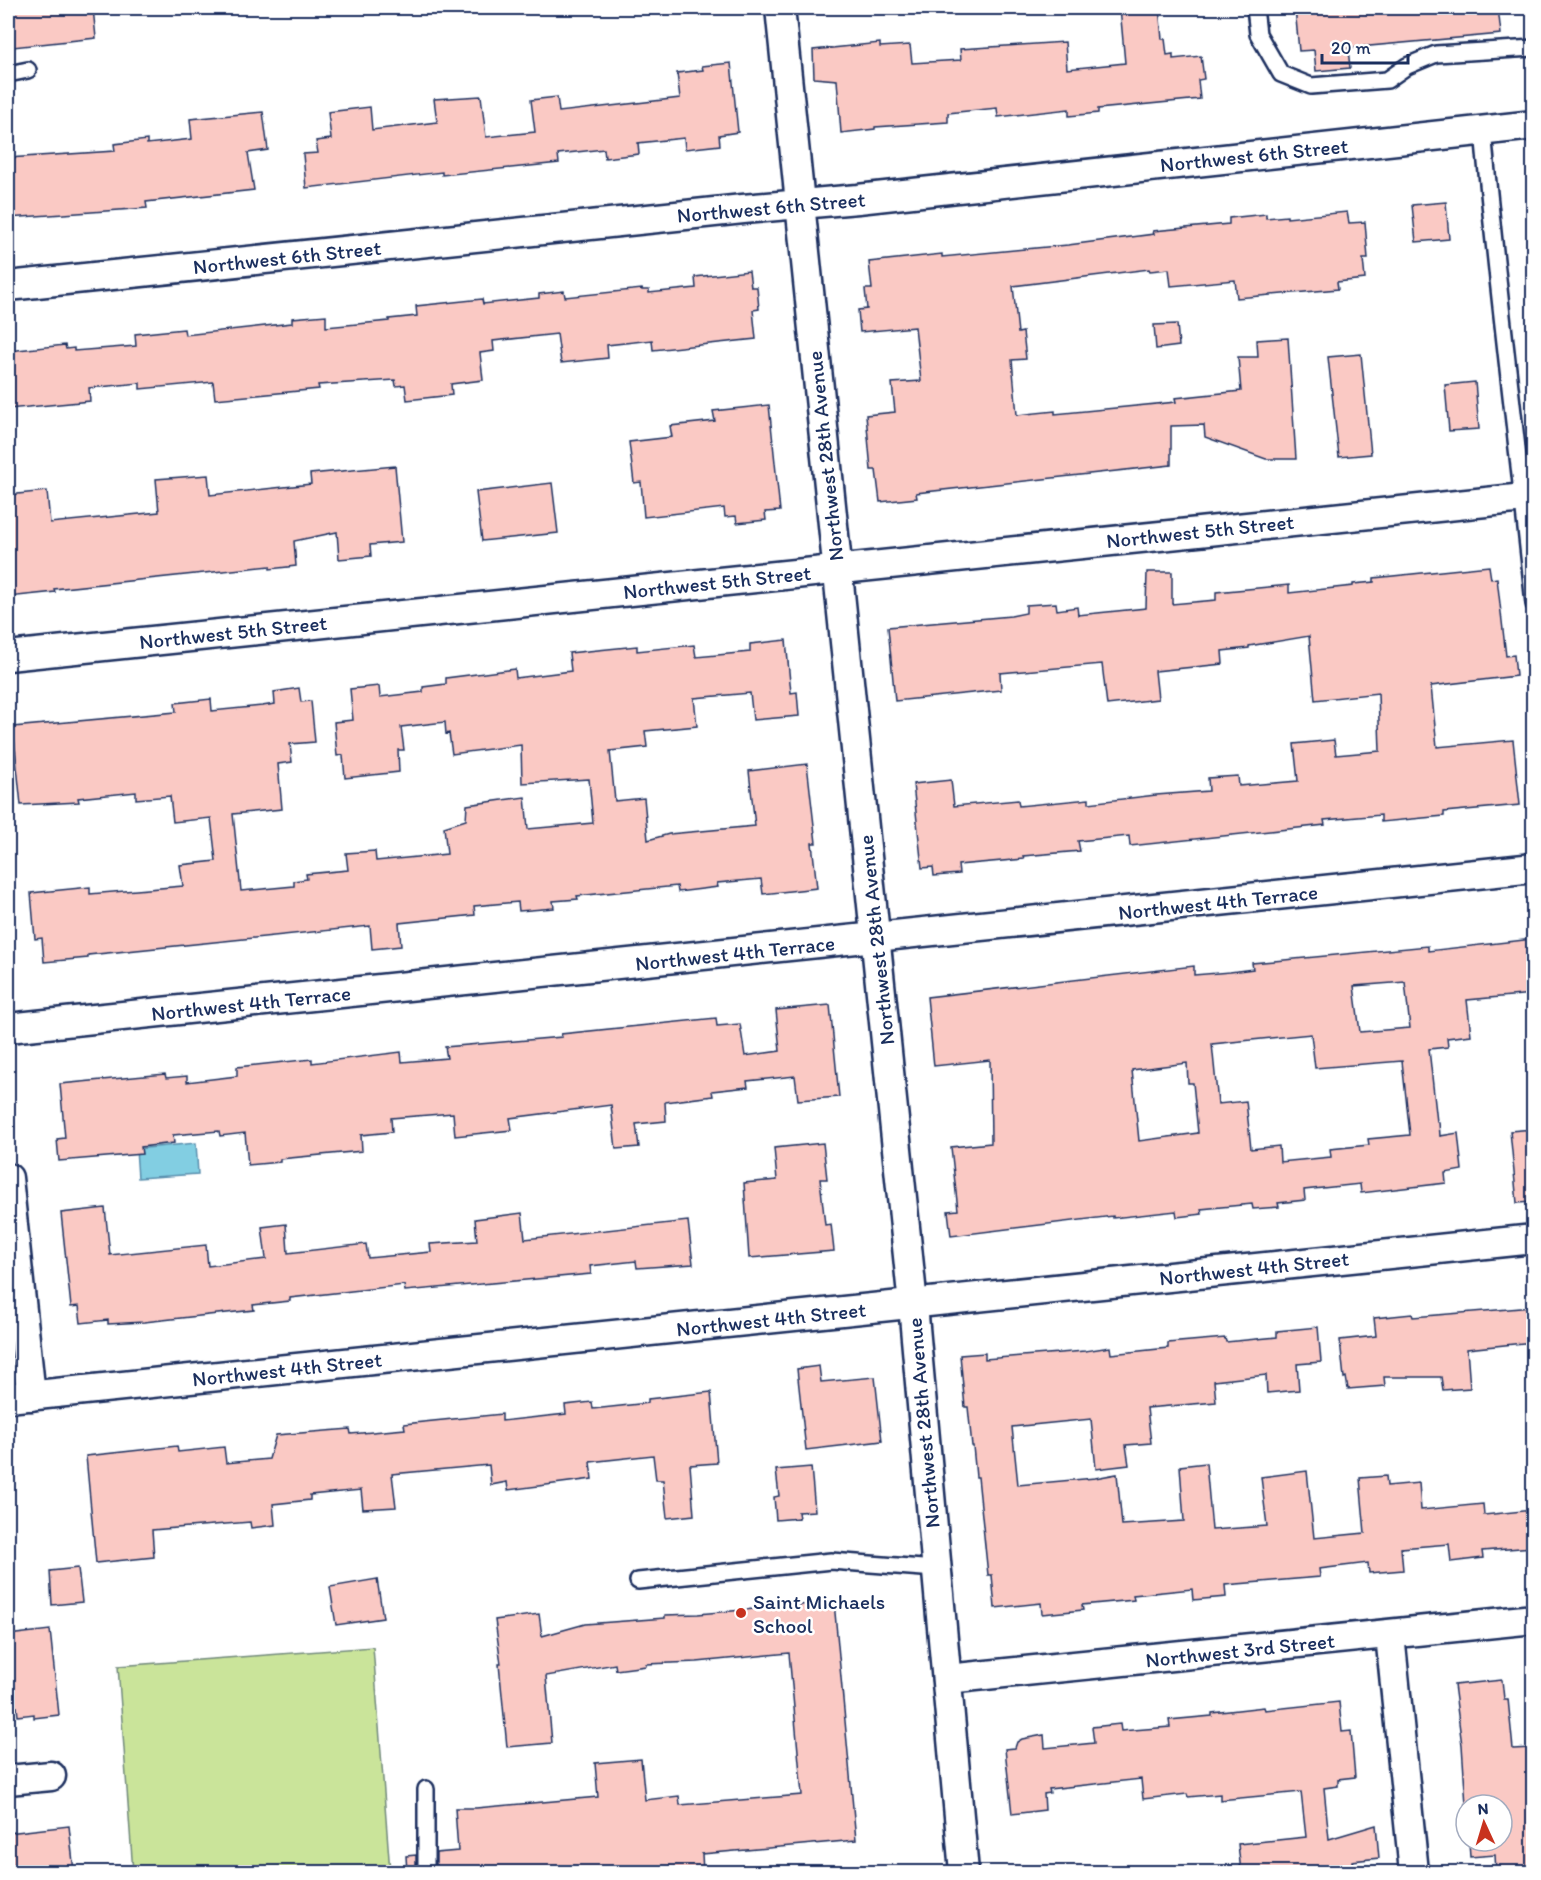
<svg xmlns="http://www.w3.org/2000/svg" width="1541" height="1880" font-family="Itim,sans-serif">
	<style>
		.green { fill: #cae49a; stroke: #728a7c; stroke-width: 1.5 }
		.water { fill: #82cee2; stroke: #598ead; stroke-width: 1.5 }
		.building { fill: #fac9c4; stroke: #1b2f5e; stroke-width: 1.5; fill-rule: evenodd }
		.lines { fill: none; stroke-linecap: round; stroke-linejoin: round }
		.service-casing { stroke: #1b2f5e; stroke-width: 20 }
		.minor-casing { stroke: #1b2f5e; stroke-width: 33 }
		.service { stroke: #fff; stroke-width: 15 }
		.minor { stroke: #fff; stroke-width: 28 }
		.poi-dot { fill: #c8321e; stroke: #fff; stroke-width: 2 }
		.labels { text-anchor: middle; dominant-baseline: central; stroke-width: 5; stroke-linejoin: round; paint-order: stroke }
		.street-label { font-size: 21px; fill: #1b2f5e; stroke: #fff }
		.poi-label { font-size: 21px; fill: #1b2f5e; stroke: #fff; text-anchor: start }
	</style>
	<rect width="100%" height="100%" fill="#fff"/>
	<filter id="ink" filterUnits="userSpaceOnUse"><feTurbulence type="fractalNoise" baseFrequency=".0167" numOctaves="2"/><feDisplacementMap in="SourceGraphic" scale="12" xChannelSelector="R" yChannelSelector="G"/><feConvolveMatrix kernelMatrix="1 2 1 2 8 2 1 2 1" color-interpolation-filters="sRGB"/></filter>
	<g filter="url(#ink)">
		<!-- green -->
		<path class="green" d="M 373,1647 L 390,1872 L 133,1872 L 118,1666 Z"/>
		<!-- water -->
		<path class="water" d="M 196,1143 L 198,1174 L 138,1178 L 136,1149 Z"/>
		<!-- building -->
		<g class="building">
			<path d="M 8,8 L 93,8 L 96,38 L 13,47 Z"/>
			<path d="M 1120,8 L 1159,8 L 1162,39 L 1165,39 L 1167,55 L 1173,54 L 1173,59 L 1201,56 L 1204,79 L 1198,80 L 1200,99 L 1098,109 L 1098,113 L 1069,116 L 1069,109 L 998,117 L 997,108 L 948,113 L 948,122 L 875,127 L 875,129 L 841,133 L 837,80 L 814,78 L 813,50 L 880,43 L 880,47 L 910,45 L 912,63 L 961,60 L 960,49 L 1065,42 L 1067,69 L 1125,63 Z"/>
			<path d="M 1295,8 L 1498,8 L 1501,34 L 1348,48 L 1350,68 L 1316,71 L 1314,50 L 1299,51 Z"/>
			<path d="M 731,63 L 738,132 L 719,135 L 720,145 L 685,149 L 684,138 L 638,143 L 639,154 L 605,158 L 604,149 L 558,154 L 559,163 L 442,175 L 442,172 L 306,188 L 303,154 L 318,153 L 316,141 L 331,139 L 328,112 L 370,107 L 372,130 L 437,122 L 434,99 L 481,96 L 486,137 L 535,132 L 531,100 L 557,97 L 559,112 L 680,98 L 677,73 L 703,70 L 702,66 Z"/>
			<path d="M 263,112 L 268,150 L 248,153 L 254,190 L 146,202 L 147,208 L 8,218 L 8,158 L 115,151 L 114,144 L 147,140 L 147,144 L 192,139 L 190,119 Z"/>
			<path d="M 1446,202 L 1449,239 L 1416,242 L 1412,205 Z"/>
			<path d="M 1347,212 L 1349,223 L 1365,222 L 1368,259 L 1363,259 L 1365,279 L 1337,282 L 1338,289 L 1237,298 L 1235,280 L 1171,286 L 1169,269 L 1150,271 L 1149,269 L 1013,286 L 1018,333 L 1023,332 L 1026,359 L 1012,360 L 1017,415 L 1055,411 L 1055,414 L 1176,402 L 1175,398 L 1241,391 L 1238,357 L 1258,357 L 1257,340 L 1288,338 L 1296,459 L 1266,459 L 1205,437 L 1204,425 L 1171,426 L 1171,465 L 916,493 L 917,498 L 880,502 L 876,470 L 871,470 L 866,415 L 895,412 L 892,383 L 921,381 L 915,327 L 860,332 L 858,310 L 867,309 L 865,289 L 872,289 L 869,262 L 942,254 L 942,257 L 1068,245 L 1154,234 L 1153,231 L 1229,224 L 1229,218 L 1266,214 L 1266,218 L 1287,216 L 1287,218 Z"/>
			<path d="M 749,271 L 751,287 L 757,287 L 759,309 L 753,310 L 756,339 L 653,350 L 652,340 L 607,345 L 608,358 L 561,363 L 557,334 L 493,341 L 494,351 L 480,353 L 483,380 L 451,384 L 452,395 L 407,400 L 405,385 L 396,386 L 395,380 L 318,385 L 319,389 L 215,399 L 213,382 L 140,389 L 140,383 L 89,388 L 90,401 L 8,409 L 8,351 L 65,345 L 66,349 L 74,348 L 74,351 L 136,346 L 135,334 L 184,329 L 185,335 L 292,323 L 292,318 L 326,315 L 326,327 L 389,321 L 389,319 L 417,316 L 416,306 L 482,299 L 483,304 L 539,298 L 539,294 L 564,291 L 565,297 L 642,289 L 642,290 L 649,290 L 649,293 L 696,288 L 695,277 Z"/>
			<path d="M 1177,324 L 1179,346 L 1156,349 L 1154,325 Z"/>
			<path d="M 1361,354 L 1371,454 L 1339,457 L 1328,357 Z"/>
			<path d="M 1475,382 L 1479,429 L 1449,431 L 1445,385 Z"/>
			<path d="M 769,405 L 780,511 L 765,512 L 766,520 L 737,523 L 736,516 L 725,517 L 724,508 L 644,517 L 641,482 L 634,483 L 629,442 L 672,437 L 670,426 L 715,421 L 713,411 Z"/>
			<path d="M 395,466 L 402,542 L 370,545 L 371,556 L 339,559 L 337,532 L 294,541 L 296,566 L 270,569 L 270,566 L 54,589 L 55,592 L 8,597 L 8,495 L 47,491 L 50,523 L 159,512 L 156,479 L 208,475 L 210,495 L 311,484 L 310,474 Z"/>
			<path d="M 552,483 L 558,533 L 482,541 L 476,492 Z"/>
			<path d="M 1489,566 L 1491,579 L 1497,578 L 1506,656 L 1514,655 L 1516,676 L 1431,686 L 1437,747 L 1513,740 L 1520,805 L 1444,812 L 1444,816 L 1381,822 L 1381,815 L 1324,820 L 1325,825 L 1130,846 L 1129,836 L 1078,841 L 1080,851 L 1023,856 L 1024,859 L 958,865 L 959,874 L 934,876 L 933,867 L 922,868 L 913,784 L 951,780 L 954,806 L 1018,800 L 1019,806 L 1089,799 L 1089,803 L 1156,795 L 1209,791 L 1208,778 L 1238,776 L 1239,786 L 1298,781 L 1294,744 L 1334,740 L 1336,755 L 1380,751 L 1378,693 L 1315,700 L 1309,636 L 1249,646 L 1249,648 L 1222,651 L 1223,664 L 1155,671 L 1158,699 L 1107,705 L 1102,664 L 1000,673 L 1001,690 L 895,701 L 888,627 L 1011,616 L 1026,613 L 1026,605 L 1056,603 L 1057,610 L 1077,607 L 1078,615 L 1146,608 L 1147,572 L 1172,572 L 1172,604 L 1216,600 L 1216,592 L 1289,585 L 1289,593 L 1353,586 L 1353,584 L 1374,582 L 1374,578 Z"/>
			<path d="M 786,640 L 791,693 L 797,692 L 799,716 L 753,720 L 750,693 L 694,698 L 697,726 L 645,731 L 647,747 L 610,751 L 615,801 L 644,798 L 648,840 L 669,834 L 755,826 L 749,771 L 807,764 L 816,843 L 812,843 L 817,888 L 763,894 L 761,879 L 717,883 L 718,887 L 678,892 L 677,886 L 577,896 L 578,899 L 553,901 L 554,908 L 519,911 L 518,902 L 474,906 L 475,915 L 399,923 L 401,946 L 372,949 L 370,926 L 88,955 L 88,958 L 44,962 L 42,938 L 35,939 L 31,893 L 90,887 L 90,894 L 183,886 L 180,865 L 216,861 L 211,818 L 173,822 L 170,796 L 136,799 L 136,792 L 78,798 L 79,802 L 21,805 L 13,727 L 176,712 L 175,703 L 211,699 L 212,711 L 262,706 L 275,704 L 274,692 L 299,688 L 301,702 L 311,701 L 315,742 L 290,744 L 292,762 L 278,764 L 282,809 L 233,814 L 241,891 L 294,886 L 294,881 L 307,879 L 306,874 L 348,870 L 346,853 L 375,851 L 376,861 L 447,854 L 444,827 L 466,820 L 467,805 L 525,797 L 528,829 L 593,823 L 589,779 L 522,783 L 521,745 L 452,754 L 449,733 L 446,734 L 445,722 L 401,727 L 404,750 L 398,750 L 399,772 L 345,778 L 343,755 L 337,756 L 334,722 L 353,720 L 350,689 L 379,686 L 380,697 L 423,692 L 423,687 L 446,684 L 446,678 L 515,669 L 516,678 L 571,671 L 569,653 L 637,646 L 637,651 L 694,645 L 696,657 L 750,652 L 750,644 Z"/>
			<path d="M 1533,939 L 1533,994 L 1467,1000 L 1471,1035 L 1447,1038 L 1448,1047 L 1429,1049 L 1437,1122 L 1439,1122 L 1440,1136 L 1458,1133 L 1462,1170 L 1445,1173 L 1446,1183 L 1361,1193 L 1360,1184 L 1304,1190 L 1305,1200 L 1278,1203 L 1279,1207 L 1253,1209 L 1252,1204 L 1201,1209 L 1202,1214 L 1177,1217 L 1176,1211 L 1113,1218 L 1113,1216 L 951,1236 L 948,1211 L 958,1210 L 951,1147 L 991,1143 L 990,1060 L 934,1066 L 927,997 L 1194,966 L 1194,975 L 1230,972 L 1253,969 L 1252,963 L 1274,961 L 1428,946 L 1428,951 ZM 1405,982 L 1410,1028 L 1360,1032 L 1354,986 ZM 1311,1034 L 1315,1068 L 1402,1061 L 1410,1135 L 1368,1139 L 1369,1145 L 1330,1149 L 1331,1157 L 1280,1162 L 1279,1146 L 1251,1149 L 1246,1101 L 1218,1104 L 1212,1044 ZM 1187,1063 L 1188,1083 L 1193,1083 L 1198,1133 L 1139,1141 L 1132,1070 Z"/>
			<path d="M 830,1005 L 839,1097 L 798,1100 L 795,1076 L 747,1081 L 748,1087 L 712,1091 L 713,1096 L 665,1102 L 666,1121 L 636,1124 L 639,1147 L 616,1149 L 611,1105 L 510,1118 L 512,1130 L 455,1136 L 453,1113 L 391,1118 L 392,1132 L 361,1135 L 362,1151 L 280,1159 L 280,1162 L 248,1165 L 245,1133 L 220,1136 L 219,1131 L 173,1135 L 174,1143 L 141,1147 L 142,1154 L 59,1161 L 57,1139 L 65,1138 L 60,1084 L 165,1074 L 166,1078 L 187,1076 L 187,1082 L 237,1076 L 237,1067 L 312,1059 L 312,1063 L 401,1052 L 402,1062 L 447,1058 L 445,1047 L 562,1037 L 561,1034 L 716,1018 L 717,1026 L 740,1024 L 745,1056 L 780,1051 L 776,1010 Z"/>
			<path d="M 1533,1129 L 1533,1202 L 1517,1203 L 1510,1131 Z"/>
			<path d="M 823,1143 L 827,1179 L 820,1179 L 825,1225 L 831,1224 L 834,1251 L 749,1258 L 744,1183 L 777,1180 L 774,1148 Z"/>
			<path d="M 105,1208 L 110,1255 L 206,1245 L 208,1266 L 266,1259 L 262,1227 L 286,1224 L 288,1253 L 366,1244 L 368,1258 L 431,1252 L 430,1244 L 477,1241 L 475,1219 L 522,1213 L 525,1239 L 688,1221 L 693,1264 L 637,1268 L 636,1261 L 590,1266 L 591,1274 L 405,1291 L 404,1285 L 290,1298 L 290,1301 L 253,1305 L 254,1310 L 144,1322 L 108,1324 L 108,1320 L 81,1323 L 79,1306 L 71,1307 L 61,1213 Z"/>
			<path d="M 1533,1307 L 1533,1342 L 1467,1349 L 1470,1388 L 1443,1390 L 1441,1377 L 1384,1377 L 1385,1386 L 1348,1389 L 1346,1377 L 1344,1378 L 1340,1340 L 1376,1336 L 1374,1318 L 1412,1314 L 1413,1317 Z"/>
			<path d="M 1318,1327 L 1321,1362 L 1297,1364 L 1299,1390 L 1267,1393 L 1266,1375 L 1214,1381 L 1216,1402 L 1147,1408 L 1151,1443 L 1126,1445 L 1129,1465 L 1096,1469 L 1091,1419 L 1012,1427 L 1018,1485 L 1095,1478 L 1117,1474 L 1122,1525 L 1184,1521 L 1180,1466 L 1206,1463 L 1212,1530 L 1267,1526 L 1261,1477 L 1307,1471 L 1314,1538 L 1365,1533 L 1360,1478 L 1386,1476 L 1387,1486 L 1419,1483 L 1421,1510 L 1483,1504 L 1484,1515 L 1533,1510 L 1533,1547 L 1482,1551 L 1483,1558 L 1451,1562 L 1449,1544 L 1401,1548 L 1403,1570 L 1369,1573 L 1368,1563 L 1319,1569 L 1320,1577 L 1225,1585 L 1226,1597 L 1193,1600 L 1192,1589 L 1133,1595 L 1134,1600 L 1082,1605 L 1083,1610 L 1042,1614 L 1041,1603 L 995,1608 L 992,1575 L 988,1575 L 978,1477 L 976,1477 L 973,1446 L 972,1446 L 968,1407 L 965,1407 L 960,1355 L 985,1353 L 985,1359 L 1085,1351 L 1110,1347 L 1111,1354 L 1168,1348 L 1168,1343 L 1225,1338 L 1226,1342 L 1277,1337 L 1277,1331 Z"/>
			<path d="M 819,1366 L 821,1382 L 875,1377 L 882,1441 L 806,1450 L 797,1369 Z"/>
			<path d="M 711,1392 L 717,1463 L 690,1465 L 694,1515 L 667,1518 L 663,1480 L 656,1480 L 653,1455 L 590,1462 L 592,1479 L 508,1490 L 507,1482 L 491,1485 L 489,1465 L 392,1474 L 396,1507 L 363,1509 L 361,1490 L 310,1495 L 310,1500 L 273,1504 L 275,1525 L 251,1528 L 250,1522 L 152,1530 L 154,1557 L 96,1563 L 86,1456 L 177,1446 L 178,1452 L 224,1447 L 226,1463 L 269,1459 L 276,1435 L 350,1429 L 351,1434 L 405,1429 L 404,1424 L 502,1414 L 502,1421 L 566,1414 L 565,1405 L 592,1402 L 593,1409 L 648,1403 L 648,1399 Z"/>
			<path d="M 811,1467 L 815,1511 L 798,1512 L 799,1518 L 776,1520 L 774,1497 L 779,1496 L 776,1470 Z"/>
			<path d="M 78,1568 L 82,1602 L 52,1605 L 50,1571 Z"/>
			<path d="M 377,1579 L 383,1618 L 336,1625 L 330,1587 Z"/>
			<path d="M 834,1602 L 856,1840 L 702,1854 L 703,1872 L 436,1872 L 436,1853 L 458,1851 L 455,1808 L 476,1808 L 598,1797 L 595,1763 L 641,1759 L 645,1800 L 679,1796 L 680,1805 L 802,1795 L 789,1653 L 697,1662 L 646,1664 L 646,1666 L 616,1670 L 615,1664 L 546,1676 L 552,1743 L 507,1747 L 499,1664 L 501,1664 L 495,1620 L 539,1614 L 542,1636 L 585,1624 L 665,1618 L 665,1615 L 698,1614 Z"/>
			<path d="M 50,1630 L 59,1715 L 34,1718 L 34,1714 L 18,1716 L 17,1707 L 12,1708 L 8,1664 L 8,1635 Z"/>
			<path d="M 1502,1680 L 1504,1699 L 1508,1699 L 1513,1749 L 1533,1748 L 1533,1871 L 1496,1872 L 1495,1855 L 1470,1857 L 1469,1841 L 1502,1841 L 1502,1805 L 1466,1805 L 1462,1745 L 1454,1685 Z"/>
			<path d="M 1339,1702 L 1342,1732 L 1351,1731 L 1355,1777 L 1338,1779 L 1338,1786 L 1324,1788 L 1329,1839 L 1376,1825 L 1379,1858 L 1352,1861 L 1353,1872 L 1241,1872 L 1238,1844 L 1306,1837 L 1301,1792 L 1220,1800 L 1220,1794 L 1188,1797 L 1187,1794 L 1143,1799 L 1141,1779 L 1049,1789 L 1050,1793 L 1044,1794 L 1045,1810 L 1012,1814 L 1005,1749 L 1015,1748 L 1017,1742 L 1022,1739 L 1044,1735 L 1045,1748 L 1094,1743 L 1092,1727 L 1120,1724 L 1121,1731 L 1170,1727 L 1169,1720 L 1212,1716 L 1212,1713 L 1264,1707 L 1265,1710 Z"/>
			<path d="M 69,1826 L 74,1872 L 8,1872 L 8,1833 Z"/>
			<path d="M 416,1855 L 416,1872 L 407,1872 L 406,1856 Z"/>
		</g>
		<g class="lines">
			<!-- service casing -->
			<g class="service-casing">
				<g id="service">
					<path d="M 1255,8 L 1258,34 L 1281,74 L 1311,86 L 1387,80 L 1407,66 L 1436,54 L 1534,48"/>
					<path d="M 8,74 L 28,70"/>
					<path d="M 1483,130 C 1497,289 1518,446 1534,604"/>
					<path d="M 638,1581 L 831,1561 L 936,1569"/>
					<path d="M 426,1872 L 426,1789"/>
				</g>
			</g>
			<!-- minor casing -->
			<g class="minor-casing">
				<g id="minor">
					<path d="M 780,8 L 913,1305 L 964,1872"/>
					<path d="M 8,286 L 743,209 L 858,199 L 1534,125"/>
					<path d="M 8,656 L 1534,497"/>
					<path d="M 8,1028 L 1534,868"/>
					<path d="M 8,1178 L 31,1396"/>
					<path d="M 8,1398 L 1534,1239"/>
					<path d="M 1390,1635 L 1414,1872"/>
					<path d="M 947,1679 L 1534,1619"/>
					<path d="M 8,1780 L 51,1776"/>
				</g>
			</g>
			<!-- service -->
			<use href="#service" class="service"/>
			<!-- minor -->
			<use href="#minor" class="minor"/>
		</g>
	</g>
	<!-- markers -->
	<circle class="poi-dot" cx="741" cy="1613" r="6"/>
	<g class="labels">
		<!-- street labels -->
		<g class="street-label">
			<text transform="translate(1254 155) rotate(-6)">Northwest 6th Street</text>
			<text transform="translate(771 207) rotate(-5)">Northwest 6th Street</text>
			<text transform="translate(287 257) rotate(-6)">Northwest 6th Street</text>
			<text transform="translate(825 456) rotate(-96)">Northwest 28th Avenue</text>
			<text transform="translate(1200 531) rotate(-6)">Northwest 5th Street</text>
			<text transform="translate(717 582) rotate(-6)">Northwest 5th Street</text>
			<text transform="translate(233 632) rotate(-6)">Northwest 5th Street</text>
			<text transform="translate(1218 902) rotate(-6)">Northwest 4th Terrace</text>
			<text transform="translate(876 940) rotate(-96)">Northwest 28th Avenue</text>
			<text transform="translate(735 953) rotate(-6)">Northwest 4th Terrace</text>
			<text transform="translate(251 1003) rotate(-6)">Northwest 4th Terrace</text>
			<text transform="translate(1254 1268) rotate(-6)">Northwest 4th Street</text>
			<text transform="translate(771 1319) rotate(-6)">Northwest 4th Street</text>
			<text transform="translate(287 1369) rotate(-6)">Northwest 4th Street</text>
			<text transform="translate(923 1423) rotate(-95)">Northwest 28th Avenue</text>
			<text transform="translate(1240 1650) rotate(-6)">Northwest 3rd Street</text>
		</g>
		<!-- poi labels -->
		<g class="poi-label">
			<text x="753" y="1601">Saint Michaels<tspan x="753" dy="24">School</tspan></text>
		</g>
	</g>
	<!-- margin -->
	<rect width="1541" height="1880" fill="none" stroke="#fff" stroke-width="30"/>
	<rect x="15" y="15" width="1511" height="1850" fill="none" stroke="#1b2f5e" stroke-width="2" filter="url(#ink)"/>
	<!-- north arrow -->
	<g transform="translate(1484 1823) rotate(356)"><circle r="28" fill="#ffffff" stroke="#a4acbf" stroke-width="1.5"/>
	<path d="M0-4.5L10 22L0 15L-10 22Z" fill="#c8321e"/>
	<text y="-9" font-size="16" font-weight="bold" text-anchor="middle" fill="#1b2f5e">N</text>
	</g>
	<!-- scale -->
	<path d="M1322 54v9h86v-9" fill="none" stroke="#1b2f5e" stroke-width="3"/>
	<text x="1331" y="54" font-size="18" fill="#1b2f5e" stroke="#ffffff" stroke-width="4.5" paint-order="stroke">20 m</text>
</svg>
